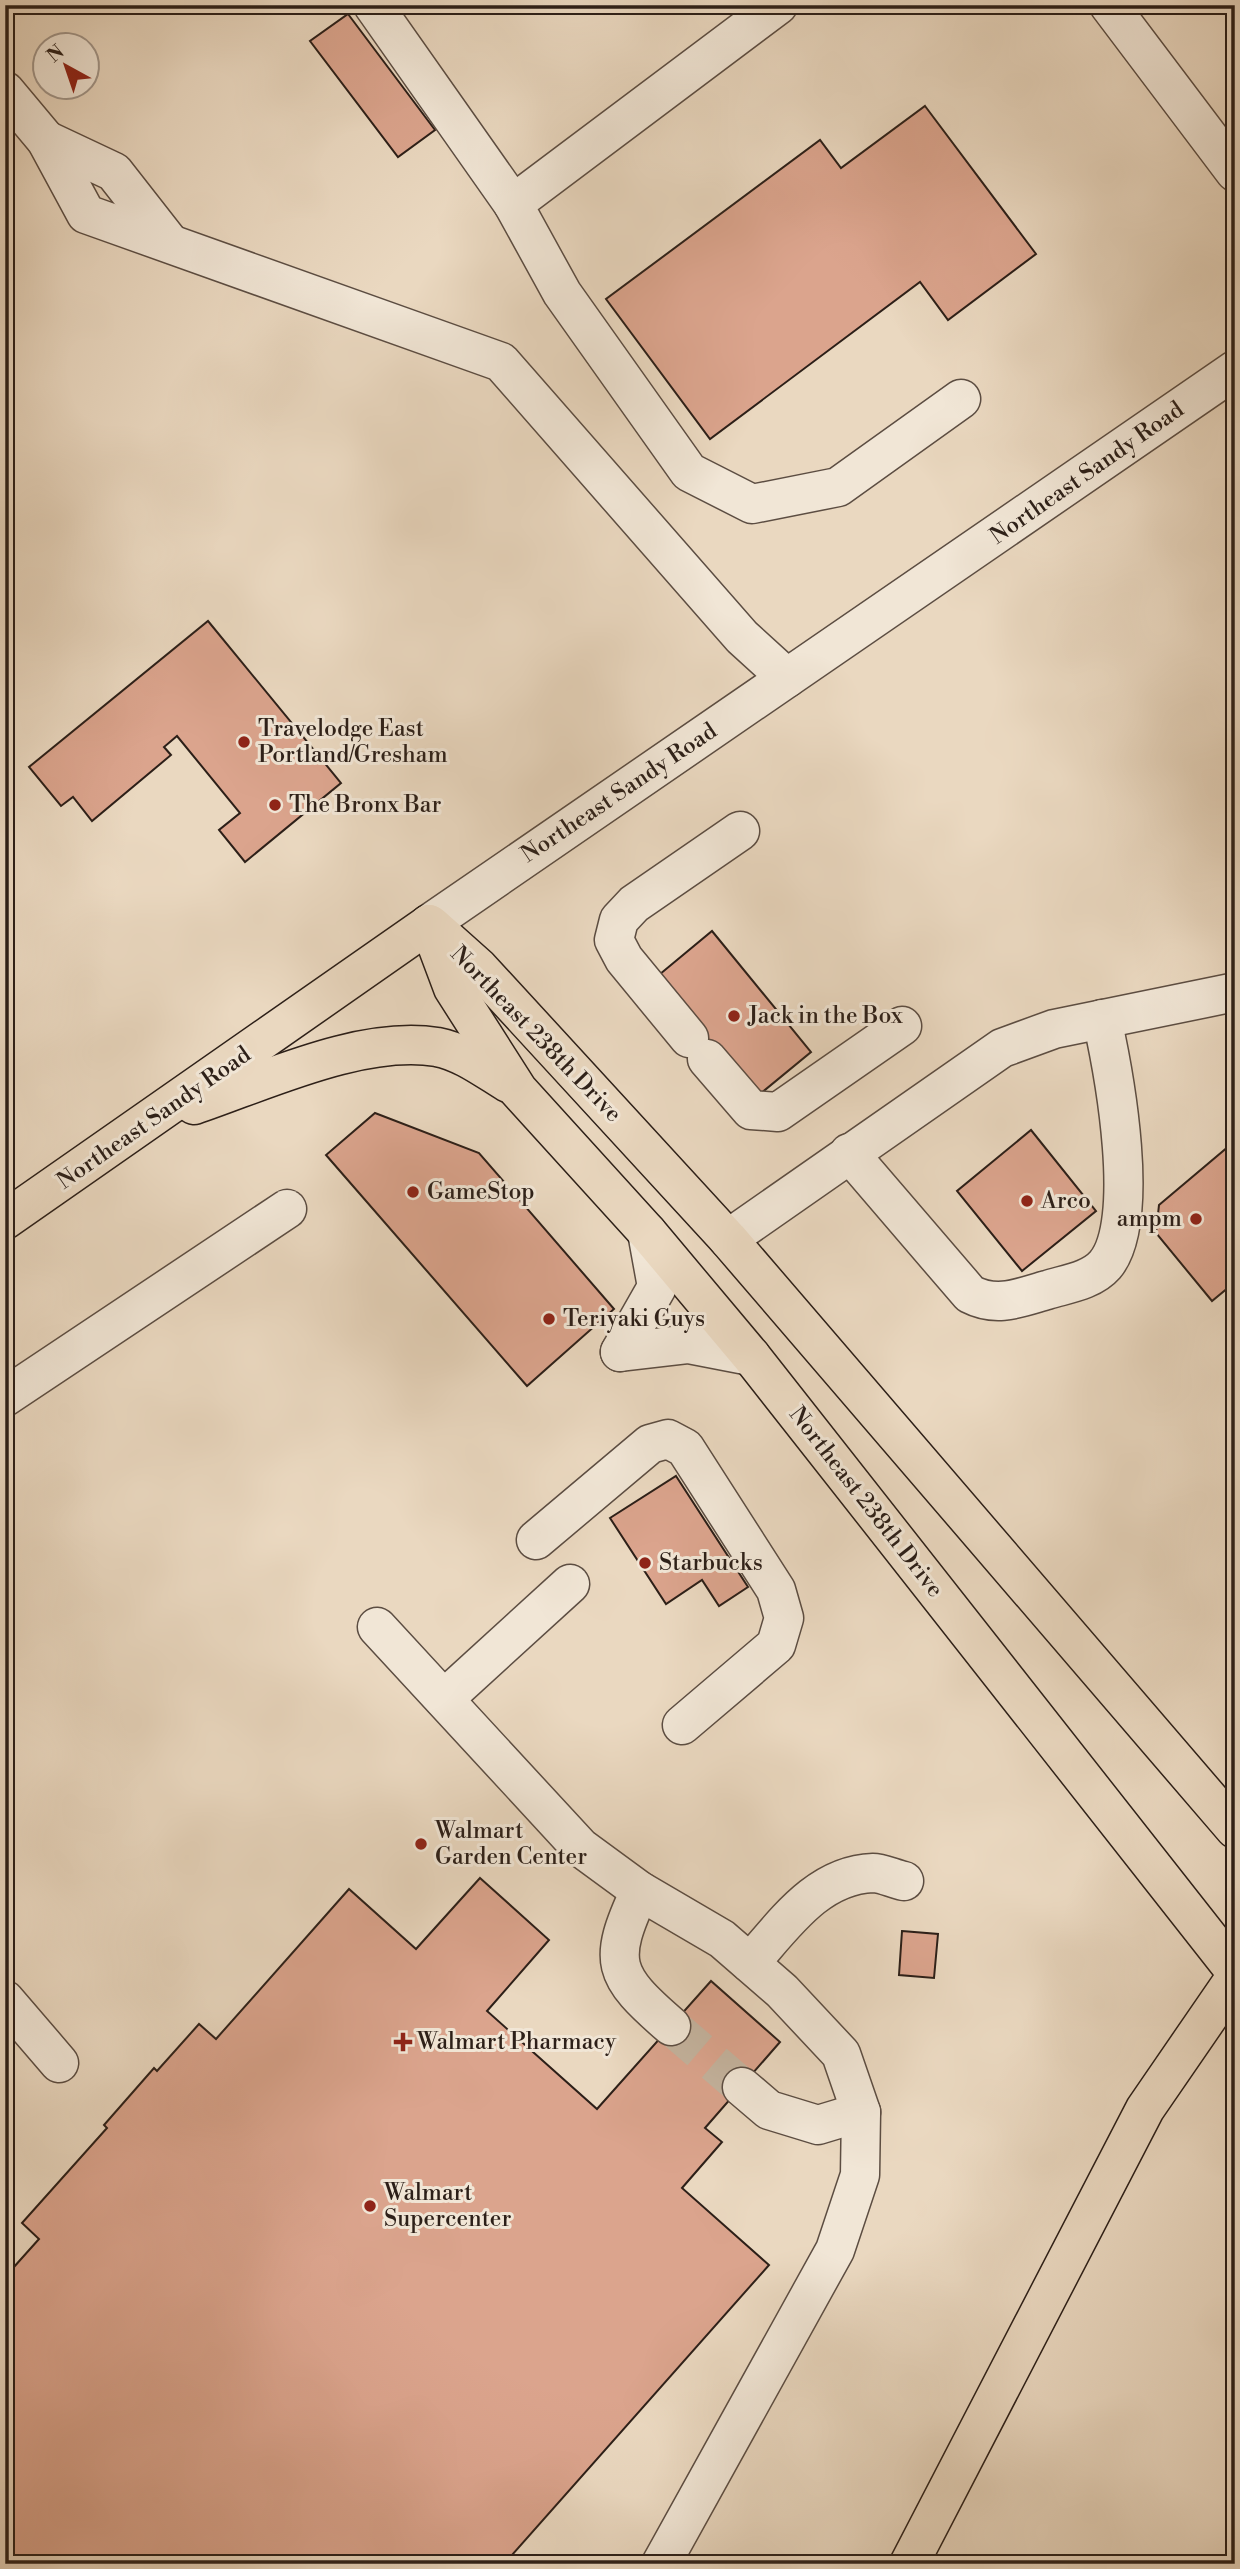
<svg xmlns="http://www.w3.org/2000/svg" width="1240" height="2569" font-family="'Libre Bodoni',serif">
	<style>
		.building { fill: #dba48d; stroke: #2c1f18; stroke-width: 2 }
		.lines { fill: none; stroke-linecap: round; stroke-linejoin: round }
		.minor-tunnel { stroke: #c4b39e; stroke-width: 38; stroke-dasharray: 38 19; stroke-linecap: butt }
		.minor-casing { stroke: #5c4d42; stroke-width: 41 }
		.major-casing { stroke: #2c1f18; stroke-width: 41 }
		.highway-casing { stroke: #2c1f18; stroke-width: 41 }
		.minor { stroke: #f1e6d6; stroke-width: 38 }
		.major { stroke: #ead8c0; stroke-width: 38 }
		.highway { stroke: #ead8c0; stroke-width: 38 }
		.poi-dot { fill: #8f2418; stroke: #f1e6d6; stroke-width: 2.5 }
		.labels { text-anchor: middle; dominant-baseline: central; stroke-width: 6; stroke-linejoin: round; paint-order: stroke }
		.street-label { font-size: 23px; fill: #2c1f18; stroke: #f1e6d6 }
		.poi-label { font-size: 23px; fill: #2c1f18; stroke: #f1e6d6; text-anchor: start }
	</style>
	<rect width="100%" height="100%" fill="#ead8c0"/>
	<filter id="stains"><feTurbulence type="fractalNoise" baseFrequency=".00286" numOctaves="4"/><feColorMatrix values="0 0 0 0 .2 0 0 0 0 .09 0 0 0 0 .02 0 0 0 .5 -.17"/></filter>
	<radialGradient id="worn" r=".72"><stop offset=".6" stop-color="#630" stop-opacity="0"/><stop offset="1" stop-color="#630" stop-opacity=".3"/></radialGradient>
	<!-- building -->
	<g class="building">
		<path d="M 348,14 L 435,130 L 398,157 L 310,41 Z"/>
		<path d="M 925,106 L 1036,254 L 948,320 L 920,282 L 710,439 L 606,299 L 820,140 L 841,168 Z"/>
		<path d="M 208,621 L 341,783 L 245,862 L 219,830 L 240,813 L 177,736 L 164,747 L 171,755 L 92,821 L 73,797 L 61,806 L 29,767 Z"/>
		<path d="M 712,931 L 811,1052 L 754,1099 L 648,984 Z"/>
		<path d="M 375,1113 L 479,1153 L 614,1309 L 527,1386 L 326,1155 Z"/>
		<path d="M 1031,1130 L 1096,1211 L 1022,1271 L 957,1191 Z"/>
		<path d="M 1235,1141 L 1235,1282 L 1212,1301 L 1156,1233 L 1159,1205 Z"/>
		<path d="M 676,1476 L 748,1587 L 719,1606 L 702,1580 L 666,1604 L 610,1518 Z"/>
		<path d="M 480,1878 L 549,1940 L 487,2011 L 597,2109 L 711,1981 L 780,2042 L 705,2128 L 722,2142 L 682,2188 L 769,2265 L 504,2564 L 5,2564 L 5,2277 L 39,2239 L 22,2223 L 107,2128 L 104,2125 L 154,2068 L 157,2071 L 199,2024 L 216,2039 L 349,1889 L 416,1949 Z"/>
		<path d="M 902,1931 L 938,1934 L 934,1978 L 899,1975 Z"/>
	</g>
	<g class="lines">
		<!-- minor-tunnel -->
		<path class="minor-tunnel" d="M 671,2026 L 742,2087"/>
		<!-- minor casing -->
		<g class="minor-casing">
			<g id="minor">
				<path d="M 373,5 L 513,204"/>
				<path d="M 778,5 L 513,204 L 562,293 L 689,472 L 752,504 L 838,487 L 961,399"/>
				<path d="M 1109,5 L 1235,172"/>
				<path d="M 5,91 L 46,140 L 86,214 L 501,362 L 742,637 L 787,678"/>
				<path d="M 46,140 L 114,172 L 168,241"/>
				<path d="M 429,924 L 1235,370"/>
				<path d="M 689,1038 L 624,959 L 614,940 L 619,920 L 634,904 L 740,831"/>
				<path d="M 707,1059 L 751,1110 L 778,1112 L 902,1026"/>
				<path d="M 849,1153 L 970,1294 C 997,1308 1019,1298 1047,1290 C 1066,1284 1091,1281 1105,1265 C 1142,1222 1114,1073 1102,1019"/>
				<path d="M 728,1239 L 1002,1048 L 1054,1029 L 1235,992"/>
				<path d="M 620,1352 L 689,1344 L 751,1356"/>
				<path d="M 620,1352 L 657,1287 L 647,1232"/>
				<path d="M 5,1397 L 287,1209"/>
				<path d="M 536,1540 L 650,1444 L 668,1439 L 685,1448 L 776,1590 L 784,1618 L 776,1645 L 682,1725"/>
				<path d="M 377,1627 L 580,1847 L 640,1891 L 722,1939 L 782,1991 L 841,2054 L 861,2112 L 860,2175 L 835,2250 L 661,2564"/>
				<path d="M 444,1699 L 570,1584"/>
				<path d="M 640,1891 C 607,1962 612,1975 671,2026"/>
				<path d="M 750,1963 C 784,1925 817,1875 873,1873 C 882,1873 894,1879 904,1881"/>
				<path d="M 5,2000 L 59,2063"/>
				<path d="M 742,2087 L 769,2110 L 818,2125 L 861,2112"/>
			</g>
		</g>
		<!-- major casing -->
		<g class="major-casing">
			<g id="major">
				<path d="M 429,924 L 453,988 L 518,1090 L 647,1232 L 751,1356 L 1235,1971"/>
				<path d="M 432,926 L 479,968 L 728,1239 L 1235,1829"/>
				<path d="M 194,1105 C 265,1081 361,1035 437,1047 C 463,1052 485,1069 508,1083"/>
				<path d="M 5,1220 L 429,924"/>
			</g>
		</g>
		<!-- highway casing -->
		<g class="highway-casing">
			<path id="highway" d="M 909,2564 L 1145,2109 L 1235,1978"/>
		</g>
		<!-- minor -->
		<use href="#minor" class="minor"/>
		<!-- major -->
		<use href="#major" class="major"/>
		<!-- highway -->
		<use href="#highway" class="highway"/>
	</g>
	<!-- markers -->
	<g class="poi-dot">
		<circle cx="244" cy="742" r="7"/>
		<circle cx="275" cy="805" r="7"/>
		<circle cx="734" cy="1016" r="7"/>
		<circle cx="413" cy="1192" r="7"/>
		<circle cx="1027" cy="1201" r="7"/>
		<circle cx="1196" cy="1219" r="7"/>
		<circle cx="549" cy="1319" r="7"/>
		<circle cx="645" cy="1563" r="7"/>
		<circle cx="421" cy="1844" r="7"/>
		<path d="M399.5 2031.5h7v7h7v7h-7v7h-7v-7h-7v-7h7z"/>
		<circle cx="370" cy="2206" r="7"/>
	</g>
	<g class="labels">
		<!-- street labels -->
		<g class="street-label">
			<text transform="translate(1087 473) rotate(-35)">Northeast Sandy Road</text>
			<text transform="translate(619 793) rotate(-34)">Northeast Sandy Road</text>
			<text transform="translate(536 1034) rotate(46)">Northeast 238th Drive</text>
			<text transform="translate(154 1118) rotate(-35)">Northeast Sandy Road</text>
			<text transform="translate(866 1502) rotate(52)">Northeast 238th Drive</text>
		</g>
		<!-- poi labels -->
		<g class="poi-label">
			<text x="258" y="729">Travelodge East<tspan x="258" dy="26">Portland/Gresham</tspan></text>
			<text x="289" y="805">The Bronx Bar</text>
			<text x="748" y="1016">Jack in the Box</text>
			<text x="427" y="1192">GameStop</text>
			<text x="1041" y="1201">Arco</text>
			<text x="1182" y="1219" text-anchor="end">ampm</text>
			<text x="563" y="1319">Teriyaki Guys</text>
			<text x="659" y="1563">Starbucks</text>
			<text x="435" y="1831">Walmart<tspan x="435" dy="26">Garden Center</tspan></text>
			<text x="417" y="2042">Walmart Pharmacy</text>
			<text x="384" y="2193">Walmart<tspan x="384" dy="26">Supercenter</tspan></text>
		</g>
	</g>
	<!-- margin -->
	<rect width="1240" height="2569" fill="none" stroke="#ead8c0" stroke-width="28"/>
	<rect x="7" y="7" width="1226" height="2555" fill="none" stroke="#2c1f18" stroke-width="3.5"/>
	<rect x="14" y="14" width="1212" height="2541" fill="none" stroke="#2c1f18" stroke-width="2"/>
	<!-- north arrow -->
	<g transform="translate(66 66) rotate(320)"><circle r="33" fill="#f1e6d6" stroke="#a2968a" stroke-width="2"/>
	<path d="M0-5L12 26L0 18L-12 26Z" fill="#8f2418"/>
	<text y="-10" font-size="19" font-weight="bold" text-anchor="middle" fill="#2c1f18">N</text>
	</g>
	<rect width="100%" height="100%" filter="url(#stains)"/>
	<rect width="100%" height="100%" fill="url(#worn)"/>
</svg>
